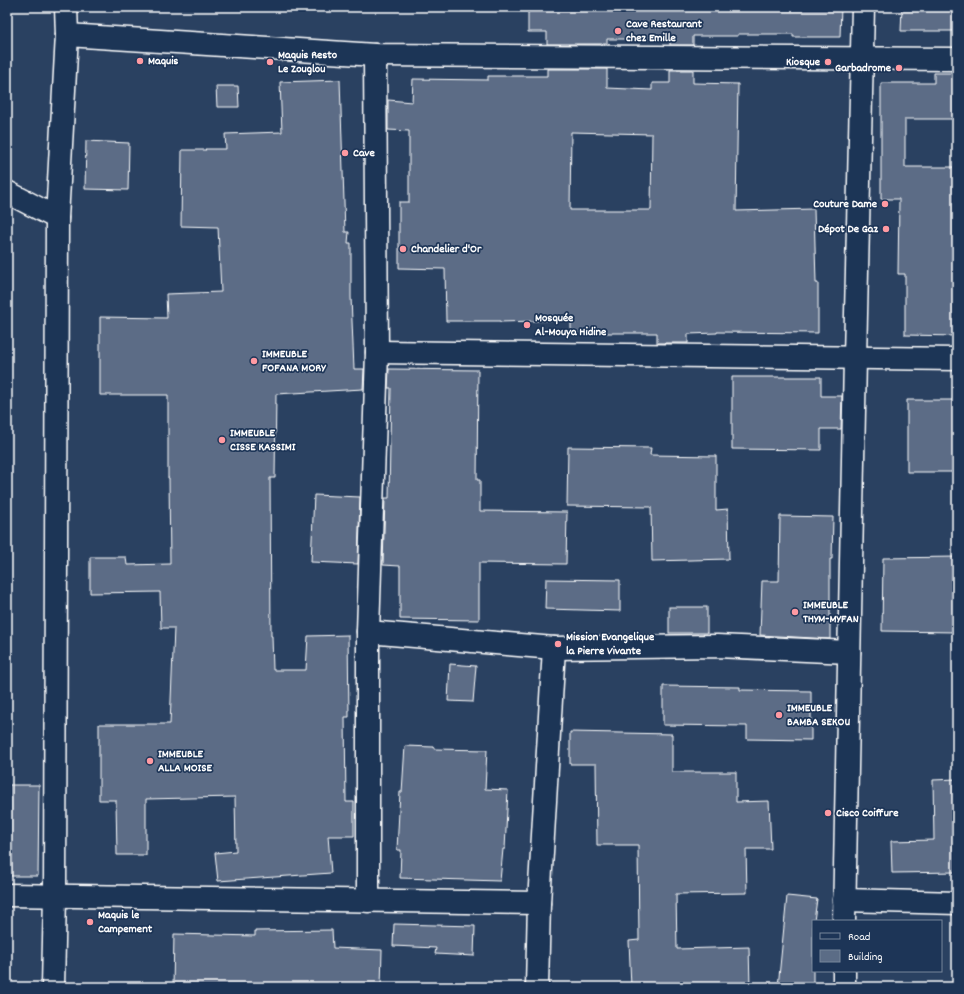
<svg xmlns="http://www.w3.org/2000/svg" width="964" height="994" font-family="Dekko,sans-serif">
	<style>
		.building { fill: #5b6c86; stroke: #fff; fill-rule: evenodd }
		.lines { fill: none; stroke-linecap: round; stroke-linejoin: round }
		.minor-casing { stroke: #fff; stroke-width: 25 }
		.minor { stroke: #1d3557; stroke-width: 22 }
		.poi-dot { fill: #ff9aa2; stroke: #1d3557; stroke-width: 1.5 }
		.labels { text-anchor: middle; dominant-baseline: central; stroke-width: 3.5; stroke-linejoin: round; paint-order: stroke }
		.poi-label { font-size: 12px; font-weight: bold; fill: #fff; stroke: #1d3557; text-anchor: start }
	</style>
	<rect width="100%" height="100%" fill="#2a4161"/>
	<filter id="ink" filterUnits="userSpaceOnUse"><feTurbulence type="fractalNoise" baseFrequency=".025" numOctaves="2"/><feDisplacementMap in="SourceGraphic" scale="8" xChannelSelector="R" yChannelSelector="G"/><feConvolveMatrix kernelMatrix="1 2 1 2 8 2 1 2 1" color-interpolation-filters="sRGB"/></filter>
	<g filter="url(#ink)">
		<!-- building -->
		<g class="building">
			<path d="M 528,7 L 841,7 L 840,37 L 793,37 L 793,34 L 738,34 L 738,36 L 693,36 L 693,45 L 670,45 L 670,39 L 607,39 L 607,44 L 547,44 L 547,32 L 528,32 Z"/>
			<path d="M 902,7 L 957,7 L 957,31 L 901,31 Z"/>
			<path d="M 547,69 L 607,69 L 607,88 L 652,90 L 652,83 L 670,83 L 670,70 L 693,70 L 693,83 L 738,84 L 736,211 L 814,209 L 816,283 L 818,283 L 818,333 L 717,332 L 717,333 L 688,334 L 688,343 L 657,343 L 657,333 L 571,333 L 571,320 L 500,322 L 500,321 L 446,321 L 445,269 L 399,268 L 399,202 L 409,202 L 409,131 L 388,130 L 388,100 L 412,102 L 413,79 L 488,80 L 488,76 L 547,76 ZM 571,132 L 652,134 L 651,210 L 570,210 Z"/>
			<path d="M 934,73 L 957,73 L 957,119 L 905,119 L 905,167 L 957,167 L 957,336 L 905,335 L 905,274 L 898,274 L 899,199 L 881,199 L 881,83 L 934,83 Z"/>
			<path d="M 340,80 L 345,232 L 349,232 L 348,243 L 351,243 L 351,297 L 354,369 L 364,369 L 363,389 L 276,394 L 275,478 L 270,478 L 271,636 L 272,636 L 273,670 L 306,670 L 308,636 L 348,635 L 349,717 L 345,717 L 346,802 L 354,802 L 354,836 L 328,836 L 331,873 L 218,881 L 215,853 L 236,851 L 235,797 L 146,799 L 146,855 L 117,855 L 116,800 L 99,800 L 99,724 L 170,724 L 174,628 L 161,628 L 160,592 L 90,593 L 90,557 L 126,557 L 127,565 L 170,564 L 169,478 L 168,478 L 168,395 L 100,395 L 100,317 L 167,318 L 166,294 L 221,292 L 218,227 L 181,226 L 182,150 L 206,150 L 205,149 L 226,149 L 225,134 L 282,132 L 280,82 Z"/>
			<path d="M 216,86 L 238,86 L 239,107 L 217,107 Z"/>
			<path d="M 86,141 L 129,143 L 128,190 L 85,189 Z"/>
			<path d="M 389,369 L 478,370 L 477,480 L 480,480 L 480,511 L 567,512 L 566,564 L 479,563 L 479,620 L 400,619 L 400,566 L 383,565 L 385,498 L 389,498 L 391,388 L 388,388 Z"/>
			<path d="M 732,377 L 821,377 L 821,396 L 842,396 L 841,429 L 821,429 L 821,450 L 732,449 Z"/>
			<path d="M 907,400 L 957,400 L 957,459 L 955,459 L 955,472 L 907,472 Z"/>
			<path d="M 568,447 L 651,448 L 650,455 L 716,456 L 716,510 L 728,509 L 729,559 L 652,561 L 651,507 L 567,506 Z"/>
			<path d="M 314,495 L 360,497 L 358,564 L 311,562 Z"/>
			<path d="M 780,516 L 833,517 L 832,559 L 830,559 L 830,639 L 760,635 L 762,581 L 779,581 Z"/>
			<path d="M 957,557 L 957,632 L 882,631 L 883,558 Z"/>
			<path d="M 546,579 L 620,580 L 620,611 L 545,609 Z"/>
			<rect x="669" y="607" width="38" height="26"/>
			<path d="M 450,664 L 476,666 L 473,702 L 448,701 Z"/>
			<path d="M 663,686 L 740,687 L 740,690 L 811,691 L 811,740 L 747,739 L 747,726 L 663,725 Z"/>
			<path d="M 570,732 L 672,734 L 672,772 L 736,772 L 736,802 L 769,801 L 771,849 L 746,849 L 747,893 L 676,894 L 677,949 L 749,947 L 750,987 L 631,987 L 629,941 L 639,940 L 638,845 L 597,845 L 596,764 L 570,764 Z"/>
			<path d="M 405,746 L 434,747 L 434,749 L 487,750 L 485,789 L 508,790 L 505,849 L 503,849 L 500,881 L 400,878 L 401,850 L 397,850 L 400,792 L 402,792 Z"/>
			<path d="M 957,779 L 957,872 L 892,873 L 891,841 L 934,840 L 933,780 Z"/>
			<path d="M 9,785 L 39,785 L 38,876 L 9,876 Z"/>
			<path d="M 787,896 L 817,899 L 814,921 L 813,921 L 813,987 L 778,987 Z"/>
			<path d="M 394,924 L 475,926 L 474,956 L 435,954 L 436,948 L 393,946 Z"/>
			<path d="M 332,930 L 333,948 L 382,950 L 381,987 L 173,987 L 174,934 L 255,936 L 255,931 Z"/>
		</g>
		<g class="lines">
			<!-- minor casing -->
			<g class="minor-casing">
				<g id="minor">
					<path d="M 67,35 L 375,55 L 957,59"/>
					<path d="M 7,192 L 57,218"/>
					<path d="M 377,352 L 957,359"/>
					<path d="M 368,632 L 554,648 L 717,646 L 849,652"/>
					<path d="M 7,895 L 539,903"/>
					<path d="M 844,900 L 957,903"/>
					<path d="M 368,901 L 368,632 L 377,352 L 375,55"/>
					<path d="M 844,921 L 855,358 L 863,7"/>
					<path d="M 844,971 L 844,987"/>
					<path d="M 53,987 L 55,895 L 57,218 L 67,35 L 66,7"/>
					<path d="M 537,987 L 539,903 L 554,648"/>
				</g>
			</g>
			<!-- minor -->
			<use href="#minor" class="minor"/>
		</g>
	</g>
	<!-- markers -->
	<g class="poi-dot">
		<circle cx="618" cy="31" r="4"/>
		<circle cx="140" cy="61" r="4"/>
		<circle cx="270" cy="62" r="4"/>
		<circle cx="828" cy="62" r="4"/>
		<circle cx="899" cy="68" r="4"/>
		<circle cx="345" cy="153" r="4"/>
		<circle cx="885" cy="204" r="4"/>
		<circle cx="886" cy="229" r="4"/>
		<circle cx="403" cy="249" r="4"/>
		<circle cx="527" cy="325" r="4"/>
		<circle cx="254" cy="361" r="4"/>
		<circle cx="222" cy="440" r="4"/>
		<circle cx="795" cy="612" r="4"/>
		<circle cx="558" cy="644" r="4"/>
		<circle cx="779" cy="715" r="4"/>
		<circle cx="150" cy="761" r="4"/>
		<circle cx="828" cy="813" r="4"/>
		<circle cx="90" cy="922" r="4"/>
	</g>
	<g class="labels">
		<!-- poi labels -->
		<g class="poi-label">
			<text x="626" y="24">Cave Restaurant<tspan x="626" dy="14">chez Emille</tspan></text>
			<text x="278" y="55">Maquis Resto<tspan x="278" dy="14">Le Zouglou</tspan></text>
			<text x="148" y="61">Maquis</text>
			<text x="820" y="62" text-anchor="end">Kiosque</text>
			<text x="891" y="68" text-anchor="end">Garbadrome</text>
			<text x="353" y="153">Cave</text>
			<text x="877" y="204" text-anchor="end">Couture Dame</text>
			<text x="878" y="229" text-anchor="end">Dépot De Gaz</text>
			<text x="411" y="249">Chandelier d'Or</text>
			<text x="535" y="318">Mosquée<tspan x="535" dy="14">Al-Mouya Hidine</tspan></text>
			<text x="262" y="354">IMMEUBLE<tspan x="262" dy="14">FOFANA MORY</tspan></text>
			<text x="230" y="433">IMMEUBLE<tspan x="230" dy="14">CISSE KASSIMI</tspan></text>
			<text x="803" y="605">IMMEUBLE<tspan x="803" dy="14">THYM-MYFAN</tspan></text>
			<text x="566" y="637">Mission Evangelique<tspan x="566" dy="14">la Pierre Vivante</tspan></text>
			<text x="787" y="708">IMMEUBLE<tspan x="787" dy="14">BAMBA SEKOU</tspan></text>
			<text x="158" y="754">IMMEUBLE<tspan x="158" dy="14">ALLA MOISE</tspan></text>
			<text x="836" y="813">Cisco Coiffure</text>
			<text x="98" y="915">Maquis le<tspan x="98" dy="14">Campement</tspan></text>
		</g>
	</g>
	<!-- margin -->
	<rect width="964" height="994" fill="none" stroke="#1d3557" stroke-width="24"/>
	<rect x="12" y="12" width="940" height="970" fill="none" stroke="#fff" stroke-width="1.5" filter="url(#ink)"/>
	<!-- legend -->
	<rect x="812" y="920" width="130" height="52" fill="#1d3557" stroke="#77869a"/>
	<rect x="820" y="933" width="20" height="6" fill="#1d3557" stroke="#77869a"/>
	<text x="848" y="940" font-size="12" fill="#ffffff">Road</text>
	<rect x="820" y="950" width="20" height="12" fill="#5b6c86" stroke="#77869a"/>
	<text x="848" y="960" font-size="12" fill="#ffffff">Building</text>
</svg>
